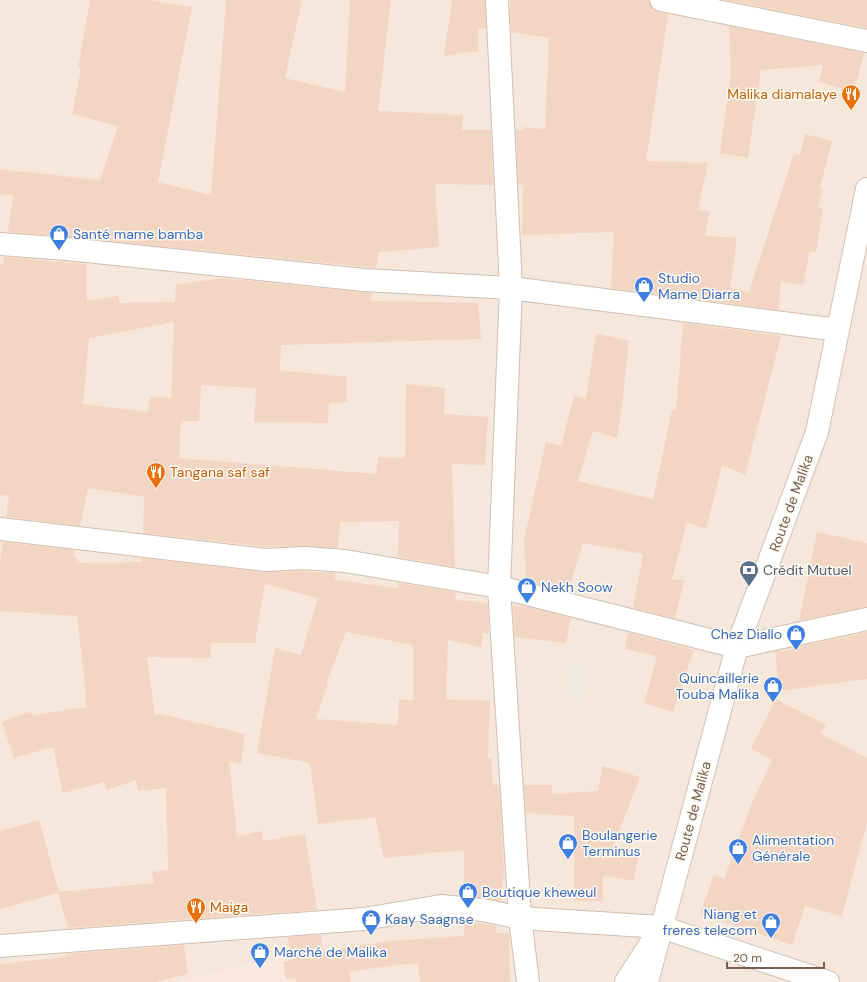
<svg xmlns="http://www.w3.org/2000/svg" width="867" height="982" font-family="'DM Sans',sans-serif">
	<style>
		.residential { fill: #f5e8da }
		.commercial { fill: #fde8e0 }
		.industrial { fill: #efe9e4 }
		.building { fill: #f3d5c3; fill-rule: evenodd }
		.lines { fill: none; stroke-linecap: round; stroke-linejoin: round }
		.street-casing { stroke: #d1beb0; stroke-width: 24 }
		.secondary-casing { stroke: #d6c0b0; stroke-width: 24 }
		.street { stroke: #fff; stroke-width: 22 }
		.secondary { stroke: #fff; stroke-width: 22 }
		.labels { text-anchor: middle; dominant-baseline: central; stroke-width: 3; stroke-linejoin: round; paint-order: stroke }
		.food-label { font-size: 14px; fill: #c56008; stroke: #fffaf3; text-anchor: start }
		.shop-label { font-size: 14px; fill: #366cbe; stroke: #fffaf3; text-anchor: start }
		.street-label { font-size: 14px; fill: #7a5c4d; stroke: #fffaf3 }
		.service-label { font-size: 14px; fill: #4e5e75; stroke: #fffaf3; text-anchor: start }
	</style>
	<rect width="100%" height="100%" fill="#fdf6ec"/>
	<!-- residential -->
	<rect class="residential" x="0" y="0" width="867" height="982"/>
	<!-- commercial -->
	<path class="commercial" d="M 284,956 L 290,982 L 180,982 Z"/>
	<!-- industrial -->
	<path class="industrial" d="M 568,661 L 589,665 L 587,700 L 563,696 Z"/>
	<!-- building -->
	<g class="building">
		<path d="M 90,0 L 149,0 L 192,7 L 158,182 L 211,195 L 226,0 L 302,0 L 285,78 L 345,92 L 350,0 L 391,0 L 378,111 L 463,115 L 462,130 L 491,130 L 493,185 L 435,184 L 439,247 L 379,252 L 376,268 L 68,237 L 8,232 L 13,195 L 0,194 L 0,169 L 100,180 L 118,126 L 72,114 L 81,69 L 78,68 Z"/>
		<path d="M 452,0 L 485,0 L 486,29 L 478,28 L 478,51 L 444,56 Z"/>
		<path d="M 510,0 L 649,0 L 653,10 L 668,14 L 646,161 L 708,163 L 698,210 L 710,211 L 705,236 L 737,238 L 730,288 L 749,292 L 794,153 L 800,155 L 805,134 L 832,141 L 820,188 L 823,189 L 818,208 L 823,208 L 816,252 L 810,251 L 803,285 L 781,281 L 778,310 L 611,288 L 614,232 L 522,235 L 523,185 L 518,185 L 516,130 L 524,131 L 524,127 L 545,129 L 549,38 L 511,32 Z"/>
		<path d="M 727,0 L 867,0 L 867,28 Z"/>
		<path d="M 729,26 L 864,53 L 854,92 L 819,82 L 823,65 L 761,70 L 748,158 L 720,153 L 731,73 Z"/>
		<path d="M 4,257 L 87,264 L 87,301 L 118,296 L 120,303 L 175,302 L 176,285 L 220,278 L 372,293 L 371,301 L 478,303 L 481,339 L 281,345 L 280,370 L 346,377 L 347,402 L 329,403 L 328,423 L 254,422 L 256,388 L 201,385 L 199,421 L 181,421 L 179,458 L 376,474 L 378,457 L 405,458 L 406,384 L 445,388 L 444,414 L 488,417 L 485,465 L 452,464 L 455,567 L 398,557 L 399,521 L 340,522 L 338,548 L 304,546 L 266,547 L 143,533 L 144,497 L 88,488 L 80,526 L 6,517 L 9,496 L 0,495 L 0,264 L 3,264 ZM 174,322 L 171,398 L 150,397 L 148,412 L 83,404 L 89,338 Z"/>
		<path d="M 683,323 L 781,336 L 745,475 L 722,465 L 706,529 L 687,522 L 672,579 L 684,580 L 675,619 L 633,608 L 643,554 L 583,543 L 568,591 L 526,581 L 524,540 L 546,442 L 561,446 L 574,396 L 586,399 L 596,333 L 629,341 L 622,405 L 617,438 L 593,431 L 578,481 L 653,499 L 672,410 L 676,411 Z"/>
		<path d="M 817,532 L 867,543 L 867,607 L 799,621 Z"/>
		<path d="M 3,542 L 74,550 L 73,557 L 77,558 L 76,563 L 142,562 L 142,558 L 265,572 L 305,571 L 335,573 L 335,580 L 398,588 L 398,583 L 455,592 L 456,600 L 488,603 L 489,634 L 483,633 L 481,647 L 448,640 L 446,699 L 490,701 L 488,758 L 491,758 L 493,785 L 499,785 L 501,812 L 504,873 L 500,901 L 464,896 L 464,850 L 384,858 L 375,817 L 318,824 L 310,763 L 257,753 L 275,648 L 301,655 L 318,598 L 265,584 L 255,643 L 211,643 L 211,658 L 147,657 L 155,715 L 161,714 L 245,734 L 241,764 L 229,761 L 237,836 L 262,831 L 263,841 L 305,834 L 317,910 L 68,928 L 58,893 L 0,909 L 0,831 L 39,820 L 59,892 L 154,883 L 152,872 L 168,870 L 166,788 L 138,791 L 136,780 L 107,790 L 104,782 L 63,793 L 53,747 L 14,758 L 2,722 L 31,711 L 32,715 L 86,707 L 85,686 L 77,616 L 0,611 L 0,563 ZM 346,632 L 413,645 L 413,700 L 399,699 L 398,725 L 316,719 L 328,684 L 326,684 Z"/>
		<path d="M 513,606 L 527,607 L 571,618 L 566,643 L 515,637 Z"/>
		<path d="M 867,632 L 867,679 L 779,691 L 775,652 L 793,650 L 793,648 Z"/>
		<path d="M 628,633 L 694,650 L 673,712 L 644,703 L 657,656 L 625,649 Z"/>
		<path d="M 776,699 L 826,725 L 821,734 L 867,758 L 867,822 L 842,916 L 805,906 L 792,945 L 700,914 L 714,875 L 724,879 L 751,805 L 772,760 L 751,748 Z"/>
		<path d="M 603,766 L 640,777 L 613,847 L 639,852 L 634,881 L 603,876 L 603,901 L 574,901 L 574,816 L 526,813 L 524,785 L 552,785 L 552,794 L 598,791 Z"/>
		<path d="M 464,921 L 497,926 L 496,933 L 509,933 L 510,982 L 420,982 L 418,963 L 350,971 L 351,982 L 296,982 L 295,978 L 286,979 L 283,962 L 292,960 L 287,937 L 321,935 L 323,952 L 347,947 L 401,940 L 464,936 Z"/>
		<path d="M 184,945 L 188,974 L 156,982 L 0,982 L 0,964 L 65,957 L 65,954 Z"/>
	</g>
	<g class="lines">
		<!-- street casing -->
		<g class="street-casing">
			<g id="street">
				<path d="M 497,0 L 511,288 L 499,587 L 520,918 L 528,982"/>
				<path d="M 661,0 L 867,41"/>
				<path d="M 0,244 L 67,249 L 364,280 L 511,288 L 838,330"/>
				<path d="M 0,529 L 266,560 L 305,558 L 345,561 L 499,587 L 737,647 L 867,619"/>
				<path d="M 0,946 L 364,919 L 441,906 L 483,910 L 520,918 L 661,927"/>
			</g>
		</g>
		<!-- secondary casing -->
		<g class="secondary-casing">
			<g id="secondary">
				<path d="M 661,927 L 828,982"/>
				<path d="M 626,982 L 651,943"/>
				<path d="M 647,982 L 737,647 L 817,432 L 867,189"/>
			</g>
		</g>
		<!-- street -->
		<use href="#street" class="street"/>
		<!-- secondary -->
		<use href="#secondary" class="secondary"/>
	</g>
	<!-- icons -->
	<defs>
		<g id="restaurant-pin" transform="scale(1)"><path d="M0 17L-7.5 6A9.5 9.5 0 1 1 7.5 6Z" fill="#e8710a" stroke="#fffaf3"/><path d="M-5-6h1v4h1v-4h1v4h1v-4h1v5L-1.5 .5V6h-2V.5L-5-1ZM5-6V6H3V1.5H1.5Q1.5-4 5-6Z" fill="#fff"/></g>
		<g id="shop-pin" transform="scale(1)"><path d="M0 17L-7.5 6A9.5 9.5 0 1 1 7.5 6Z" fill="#3f7fe0" stroke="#fffaf3"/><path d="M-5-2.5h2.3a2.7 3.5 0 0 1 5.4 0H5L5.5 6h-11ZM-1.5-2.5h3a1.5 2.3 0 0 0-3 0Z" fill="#fff"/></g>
		<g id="bank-pin" transform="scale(1)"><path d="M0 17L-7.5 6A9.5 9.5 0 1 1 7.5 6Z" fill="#5c6f8a" stroke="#fffaf3"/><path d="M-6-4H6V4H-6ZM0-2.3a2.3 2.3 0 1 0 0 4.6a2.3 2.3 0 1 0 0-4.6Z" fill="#fff"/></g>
	</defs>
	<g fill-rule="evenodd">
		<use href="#restaurant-pin" x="851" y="94"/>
		<use href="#shop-pin" x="59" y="234"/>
		<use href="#shop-pin" x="644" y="286"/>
		<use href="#restaurant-pin" x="156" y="472"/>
		<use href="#bank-pin" x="749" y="570"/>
		<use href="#shop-pin" x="527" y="587"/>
		<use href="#shop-pin" x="796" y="634"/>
		<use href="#shop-pin" x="773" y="686"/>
		<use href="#shop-pin" x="568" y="843"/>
		<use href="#shop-pin" x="738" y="848"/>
		<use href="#shop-pin" x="468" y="892"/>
		<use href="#restaurant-pin" x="196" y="907"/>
		<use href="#shop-pin" x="371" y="919"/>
		<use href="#shop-pin" x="771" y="922"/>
		<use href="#shop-pin" x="260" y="952"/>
	</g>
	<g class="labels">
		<!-- food labels -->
		<g class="food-label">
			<text x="837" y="94" text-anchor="end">Malika diamalaye</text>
			<text x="170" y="472">Tangana saf saf</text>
			<text x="210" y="907">Maiga</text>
		</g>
		<!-- shop labels -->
		<g class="shop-label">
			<text x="73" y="234">Santé mame bamba</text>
			<text x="658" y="278">Studio<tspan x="658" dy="16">Mame Diarra</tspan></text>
			<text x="541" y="587">Nekh Soow</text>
			<text x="782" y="634" text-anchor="end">Chez Diallo</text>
			<text x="759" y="678" text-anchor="end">Quincaillerie<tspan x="759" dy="16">Touba Malika</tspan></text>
			<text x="582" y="835">Boulangerie<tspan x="582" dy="16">Terminus</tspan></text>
			<text x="752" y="840">Alimentation<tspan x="752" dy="16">Générale</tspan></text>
			<text x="482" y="892">Boutique kheweul</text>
			<text x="757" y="914" text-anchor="end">Niang et<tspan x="757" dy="16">freres telecom</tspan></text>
			<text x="385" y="919">Kaay Saagnse</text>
			<text x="274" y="952">Marché de Malika</text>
		</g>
		<!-- street labels -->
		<g class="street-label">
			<text transform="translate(791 503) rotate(-70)">Route de Malika</text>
			<text transform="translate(693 811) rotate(-75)">Route de Malika</text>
		</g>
		<!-- service labels -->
		<g class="service-label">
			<text x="763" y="570">Crédit Mutuel</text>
		</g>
	</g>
	<!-- scale -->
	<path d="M727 962v6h97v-6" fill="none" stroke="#7a5c4d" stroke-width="2"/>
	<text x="733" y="962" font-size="12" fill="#7a5c4d" stroke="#fffaf3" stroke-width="3" paint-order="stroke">20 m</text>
</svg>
